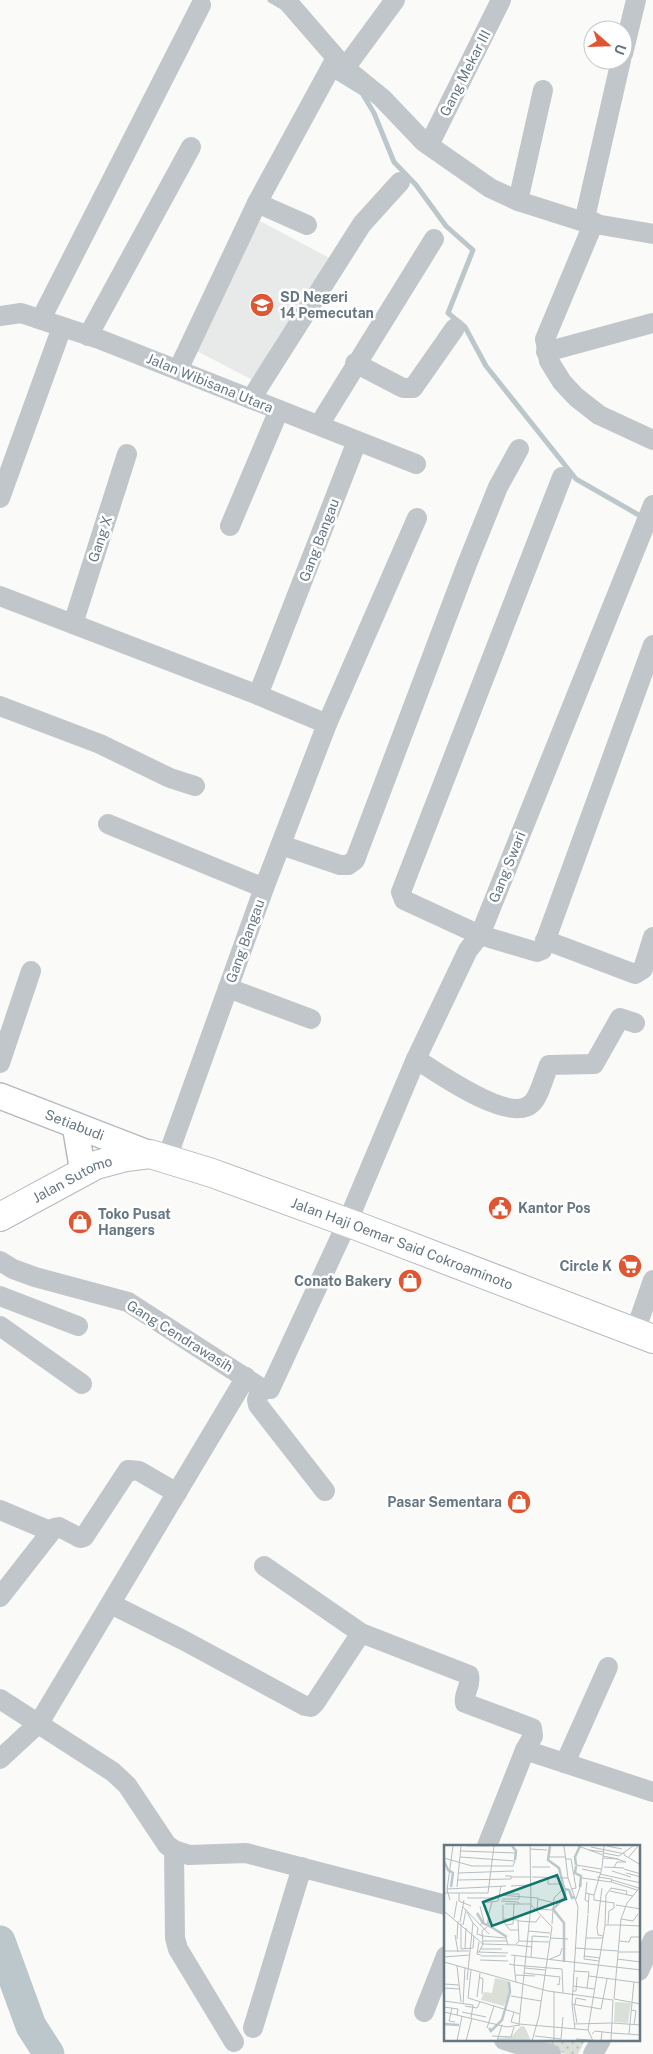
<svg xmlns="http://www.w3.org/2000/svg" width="653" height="2054" font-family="'Public Sans',sans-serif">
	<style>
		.built { fill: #e8e9e9 }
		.park { fill: url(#park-dots) }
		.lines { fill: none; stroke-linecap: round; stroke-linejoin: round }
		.stream { stroke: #bbc7cb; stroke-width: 5 }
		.river { stroke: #bbc7cb; stroke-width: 31 }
		.major-casing { stroke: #b5babe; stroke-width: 28 }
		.highway-casing { stroke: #b5b9bd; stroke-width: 30 }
		.minor { stroke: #c1c6ca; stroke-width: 20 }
		.major { stroke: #fff; stroke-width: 25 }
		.highway { stroke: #fff; stroke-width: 28 }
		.labels { text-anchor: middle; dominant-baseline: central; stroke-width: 5; stroke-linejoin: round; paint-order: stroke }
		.street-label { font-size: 14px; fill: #667782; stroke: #fff }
		.poi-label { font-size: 14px; font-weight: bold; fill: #667782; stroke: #fff; text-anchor: start }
		.inset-river { fill: none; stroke: #bbc7cb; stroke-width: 2.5 }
		.inset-road { fill: none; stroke: #b6bec2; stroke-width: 1 }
		.view { fill: #0f766e; fill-opacity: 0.15; stroke: #0f766e; stroke-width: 2.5 }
		.inset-edge { fill: none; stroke: #667782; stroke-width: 2.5 }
	</style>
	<defs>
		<pattern id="park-dots" width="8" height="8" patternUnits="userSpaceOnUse" patternTransform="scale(1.25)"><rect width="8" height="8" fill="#dadfd7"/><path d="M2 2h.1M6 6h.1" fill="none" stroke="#b5bab4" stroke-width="1.8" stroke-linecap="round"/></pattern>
	</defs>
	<rect width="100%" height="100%" fill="#fafaf8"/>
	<!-- built -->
	<path class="built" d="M 260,221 L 337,262 L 262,385 L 191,348 Z"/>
	<!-- park -->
	<path class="park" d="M 522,2040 L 585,2040 L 578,2054 L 566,2054 Z"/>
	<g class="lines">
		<!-- stream -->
		<g class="stream">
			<path d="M 270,0 L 282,7"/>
			<path d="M 331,74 L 362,93 L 374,113 L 394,162 L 416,185 L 446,226 L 473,250 L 448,313 L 465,327 L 486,366 L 576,479 L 644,518"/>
		</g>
		<!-- river -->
		<path class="river" d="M 0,1941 L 31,2026 L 49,2054"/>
		<!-- major casing -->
		<g class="major-casing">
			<g id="major">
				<path id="s1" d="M 0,1096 L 150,1154"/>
				<path d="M 75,1125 L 83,1172"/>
			</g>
		</g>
		<!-- highway casing -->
		<g class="highway-casing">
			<g id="highway">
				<path id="s2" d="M 0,1217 L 96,1165 L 126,1157 L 150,1154 L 212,1173 L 357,1226 L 653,1339"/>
			</g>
		</g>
		<!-- minor -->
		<g class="minor">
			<path d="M 286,0 L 345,68 L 382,98 L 424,142 L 490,188 L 518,201 L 584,222"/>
			<path d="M 623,54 L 636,0"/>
			<path d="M 621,60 L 584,222 L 653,234"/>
			<path d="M 345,68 L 395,0"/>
			<path d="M 429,145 L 501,0"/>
			<path d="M 518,201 L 543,90"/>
			<path d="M 257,203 L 307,225"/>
			<path d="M 594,222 L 545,339 L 549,361 L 562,382 L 576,397 L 599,415 L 653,440"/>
			<path d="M 0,316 L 21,313 L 99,339 L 416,464"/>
			<path d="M 41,319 L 201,5"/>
			<path d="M 88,336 L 191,147"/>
			<path d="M 546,352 L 653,323"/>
			<path d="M 355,363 L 403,388 L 413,388 L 455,328"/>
			<path d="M 178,370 L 257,203 L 336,58"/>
			<path d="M 251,399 L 362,224 L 400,182"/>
			<path d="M 319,425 L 434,239"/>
			<path d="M 562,477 L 401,892 L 404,900 L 480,935 L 537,952 L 542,950 L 653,645"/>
			<path d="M 0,498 L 62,327"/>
			<path d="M 230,526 L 279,410"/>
			<path d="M 0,596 L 258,695 L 327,724"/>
			<path d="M 73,624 L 127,454"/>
			<path d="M 258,695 L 357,441"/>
			<path d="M 0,706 L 100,744 L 170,778 L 195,786"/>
			<path d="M 108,824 L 264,888"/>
			<path d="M 281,845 L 340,865 L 348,865 L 355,860 L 467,564 L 498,487 L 519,449"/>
			<path d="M 545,940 L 635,974 L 643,969 L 653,937"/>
			<path d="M 228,988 L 311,1019"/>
			<path d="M 416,1059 C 436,1072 511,1125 532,1103 C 539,1097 545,1074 549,1065 L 594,1064 L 620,1018 L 635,1023"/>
			<path d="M 0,1063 L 31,971"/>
			<path d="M 167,1158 L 264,888 L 327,724 L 417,518"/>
			<path d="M 0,1261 L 13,1269 L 35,1277 L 128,1302 L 261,1388 L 270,1389 L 347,1223 L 416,1059 L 468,950 L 480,935 L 653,505"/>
			<path d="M 0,1296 L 78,1326"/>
			<path d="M 0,1326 L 82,1384"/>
			<path d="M 635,1332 L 653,1280"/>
			<path d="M 261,1388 L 257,1400 L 258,1405 L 325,1491"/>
			<path d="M 0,1510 L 50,1531"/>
			<path d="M 264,1566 L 361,1633 L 469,1675 C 472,1686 463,1693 465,1703 L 532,1728 L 533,1736 L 525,1750"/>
			<path d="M 0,1597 L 54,1528 L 59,1527 L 80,1538 L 84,1537 L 128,1470 L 139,1471 L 177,1493"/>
			<path d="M 111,1604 L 183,1640 L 305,1706 L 311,1707 L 315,1703 L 361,1633"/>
			<path d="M 0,1699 L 113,1772 L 127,1785 L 167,1845 L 174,1850 L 189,1855 L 246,1853 L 446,1905"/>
			<path d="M 0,1759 L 39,1723 L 246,1377"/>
			<path d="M 565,1763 L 608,1667"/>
			<path d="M 487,1846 L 525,1750 L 653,1792"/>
			<path d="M 174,1850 L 175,1938 L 178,1949 L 234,2042"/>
			<path d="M 639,1971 L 653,1940"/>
			<path d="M 424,2012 L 446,1956"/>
			<path d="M 253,2028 L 302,1867"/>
			<path d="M 504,2040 L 551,2054"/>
			<path d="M 593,2054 L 601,2040"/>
		</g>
		<!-- major -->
		<use href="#major" class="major"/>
		<!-- highway -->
		<use href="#highway" class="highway"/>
	</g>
	<!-- icons -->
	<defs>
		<g id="school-disc" transform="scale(1.25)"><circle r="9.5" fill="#e05632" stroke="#fff"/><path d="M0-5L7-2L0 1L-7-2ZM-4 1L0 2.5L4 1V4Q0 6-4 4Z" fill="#fff"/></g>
		<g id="civic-disc" transform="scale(1.25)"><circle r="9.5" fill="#e05632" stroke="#fff"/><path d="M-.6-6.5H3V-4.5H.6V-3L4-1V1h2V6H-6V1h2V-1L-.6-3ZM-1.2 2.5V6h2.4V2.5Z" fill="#fff"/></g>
		<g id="shop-disc" transform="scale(1.25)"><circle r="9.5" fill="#e05632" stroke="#fff"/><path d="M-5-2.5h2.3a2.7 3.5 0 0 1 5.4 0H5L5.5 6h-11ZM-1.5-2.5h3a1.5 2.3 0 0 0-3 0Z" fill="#fff"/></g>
		<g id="supermarket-disc" transform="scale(1.25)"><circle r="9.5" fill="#e05632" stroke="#fff"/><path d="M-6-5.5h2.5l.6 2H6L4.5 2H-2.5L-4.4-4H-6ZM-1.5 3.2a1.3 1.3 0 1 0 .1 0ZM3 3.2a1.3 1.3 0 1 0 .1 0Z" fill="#fff"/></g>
	</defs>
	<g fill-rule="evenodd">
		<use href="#school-disc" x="262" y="305"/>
		<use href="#civic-disc" x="500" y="1208"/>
		<use href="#shop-disc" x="80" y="1222"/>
		<use href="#supermarket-disc" x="630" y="1266"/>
		<use href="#shop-disc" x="410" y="1281"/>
		<use href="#shop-disc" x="519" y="1502"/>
	</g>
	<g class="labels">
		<!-- street labels -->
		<g class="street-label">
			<text transform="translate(465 73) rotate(-63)">Gang Mekar III</text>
			<text transform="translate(210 383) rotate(22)">Jalan Wibisana Utara</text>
			<text transform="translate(100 539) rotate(-72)">Gang X</text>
			<text transform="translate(319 540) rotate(-69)">Gang Bangau</text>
			<text transform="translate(507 867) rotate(-68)">Gang Swari</text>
			<text transform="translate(245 941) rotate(-70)">Gang Bangau</text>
			<text stroke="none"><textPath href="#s1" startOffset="80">Setiabudi</textPath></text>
			<text stroke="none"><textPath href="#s2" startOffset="82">Jalan Sutomo</textPath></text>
			<text stroke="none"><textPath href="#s2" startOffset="432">Jalan Haji Oemar Said Cokroaminoto</textPath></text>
			<text transform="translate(180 1336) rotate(32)">Gang Cendrawasih</text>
		</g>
		<!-- poi labels -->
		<g class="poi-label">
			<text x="280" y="297">SD Negeri<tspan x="280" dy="16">14 Pemecutan</tspan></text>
			<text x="518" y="1208">Kantor Pos</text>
			<text x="98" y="1214">Toko Pusat<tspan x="98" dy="16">Hangers</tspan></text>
			<text x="612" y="1266" text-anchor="end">Circle K</text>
			<text x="392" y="1281" text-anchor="end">Conato Bakery</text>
			<text x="502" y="1502" text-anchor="end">Pasar Sementara</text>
		</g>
	</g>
	<!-- overview -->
	<g transform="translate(444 1845)">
		<rect width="196" height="196" fill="#fafaf8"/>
		<path d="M 51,133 L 65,136 L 65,150 L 60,161 L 37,155 L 40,147 L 48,148 ZM 171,157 L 187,158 L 184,178 L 170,177 ZM 77,181 L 81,182 L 87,196 L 53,196 L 54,193 L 67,192 Z" fill="#dadfd7"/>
		<path class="inset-river" d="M 68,1 L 72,6 L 71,15M 106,1 L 104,15 L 115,23 L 121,47 L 121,52 L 109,64 L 120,78 L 120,117M 0,16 L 4,25 L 9,28 L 7,42M 132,20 L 131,12 L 136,1M 132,21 L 131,28 L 137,31 L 136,42M 121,44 L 125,45 L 128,53 L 131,52M 33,68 L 39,78 L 47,82M 45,73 L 44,80 L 63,92M 0,179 L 15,180M 45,183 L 47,186 L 58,175 L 66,147 L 65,137"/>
		<path class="inset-road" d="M 23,1 L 67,1M 86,1 L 87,60 L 108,82 L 95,171 L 88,196M 120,1 L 124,33 L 134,62 L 128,159 L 131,184M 134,1 L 159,10M 163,1 L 178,4M 147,2 L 181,9M 86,4 L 103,5M 145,5 L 160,7M 17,6 L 72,8M 160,8 L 175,11 L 189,1M 180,10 L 197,20M 105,12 L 121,12M 0,13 L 28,21 L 69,21 L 71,16 L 16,12M 159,13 L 174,14 L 159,11M 184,13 L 194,1M 122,14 L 127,14 L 132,43 L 127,44M 132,20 L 157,24M 88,22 L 106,22M 160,22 L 180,23M 170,22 L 173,17 L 182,17 L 173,14M 138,24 L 157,28M 180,24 L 197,29M 168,26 L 187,32M 14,28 L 70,26M 182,28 L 197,32M 156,29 L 197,38M 67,32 L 86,32M 88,32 L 124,33M 104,32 L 104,39 L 115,39M 153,32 L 168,34M 138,33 L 167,37 L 168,34M 13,35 L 67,34 L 67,31 L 61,31M 168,35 L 195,43M 143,37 L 141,55 L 145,57M 167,37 L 193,45M 67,41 L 86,40M 13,42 L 17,1M 158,43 L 153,83 L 154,90 L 159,91M 3,44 L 62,41M 166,46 L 189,51M 0,48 L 44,48M 15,48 L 15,56 L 27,61M 44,48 L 50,1M 142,48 L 150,50 L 150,55 L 170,58 L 170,63 L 165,66 L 164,79M 55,50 L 94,53 L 93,64M 150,50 L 158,23 L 160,1M 162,50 L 167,43 L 183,46 L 182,50M 23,53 L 48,53M 58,54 L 75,54 L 75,49 L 59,49M 94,54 L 111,58M 132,54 L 137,39M 6,55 L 3,45 L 9,1M 57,56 L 74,57 L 75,59M 38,58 L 54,56 L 57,41M 61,59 L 87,59M 59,60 L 59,76 L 66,85 L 74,85M 87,60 L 75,179 L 144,185 L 149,196M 172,60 L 197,64M 36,61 L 40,77 L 36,80M 19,62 L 45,89M 93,64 L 108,65M 0,66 L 39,99 L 71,100 L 75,96M 23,67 L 29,78 L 23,135M 144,69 L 145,49M 144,70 L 140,114 L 155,116M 44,72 L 48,57M 10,73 L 13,56M 59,74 L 74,75 L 75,96M 177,74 L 189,76 L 194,69M 74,76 L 92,77 L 96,71M 16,77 L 20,55M 17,78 L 17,104 L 29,103 L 30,91M 29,78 L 34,83 L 33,89 L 39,91M 108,79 L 110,53 L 118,45M 19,80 L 22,65M 62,80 L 69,79 L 70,59M 161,80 L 162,50M 176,80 L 197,81M 84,86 L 106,88M 11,90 L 14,107M 39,91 L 62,93 L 64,100M 107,93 L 124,94M 142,93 L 159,93M 13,94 L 14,76M 39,96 L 63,96M 75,96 L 105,97M 175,96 L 185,97 L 187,92 L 197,92M 35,97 L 33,109 L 37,110M 88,97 L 88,91 L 105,92M 72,100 L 88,102M 131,103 L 174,106M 21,104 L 22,83M 37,104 L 58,104M 0,106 L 25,106M 33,107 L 64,108M 35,107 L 39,99 L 38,86 L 43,82M 174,107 L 197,107M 67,110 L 197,125M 37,111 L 62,111M 71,111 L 70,120 L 81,121M 140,111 L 156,113M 0,112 L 25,110M 87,112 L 88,97M 106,114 L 116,110 L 118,103M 173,114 L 197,117M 36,115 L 64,116M 0,117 L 104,146 L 169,155M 65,119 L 70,120 L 72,137M 13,121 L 17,157M 81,121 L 118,124 L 119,148M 81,123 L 101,125M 130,126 L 145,127 L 143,143M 80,128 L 116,132 L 115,140 L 113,139M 71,130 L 91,131M 145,131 L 197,138M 35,132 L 39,134 L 38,149M 0,139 L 15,140M 129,141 L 150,144M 0,143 L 16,144M 129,146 L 132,146 L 133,132M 110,147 L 110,196M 67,151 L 97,156M 33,152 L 36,128M 24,153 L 76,169M 24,153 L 27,125M 170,154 L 177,74 L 183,58 L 197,41M 170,154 L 197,159M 0,156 L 29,160 L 27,173M 188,157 L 190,137M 19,159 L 21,123M 128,159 L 157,164 L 163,134M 130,160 L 133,178M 131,160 L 132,153 L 142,155M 21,161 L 33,163 L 36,157M 0,162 L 14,164 L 13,170M 8,163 L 5,176 L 11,177M 187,165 L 192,166 L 190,180M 0,167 L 63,182 L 76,180M 18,167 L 42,172M 70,167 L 67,177 L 75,179M 168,178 L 197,180M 130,179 L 168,178M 43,183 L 50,161M 144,185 L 161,80 L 176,80M 168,188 L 197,190M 148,189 L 151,186 L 168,188M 185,189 L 188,158M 48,191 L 67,192 L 70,182M 91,191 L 117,194 L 119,172M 132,194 L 157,196 L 158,187M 13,196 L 18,171M 22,196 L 28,173M 53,196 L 58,180M 167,196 L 169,155"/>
		<path class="view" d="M 113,30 L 122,54 L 48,81 L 39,57 Z"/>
		<rect width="196" height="196" class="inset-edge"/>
	</g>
	<!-- north arrow -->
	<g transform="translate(608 45) rotate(110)"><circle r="24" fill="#ffffff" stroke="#c2c9cd"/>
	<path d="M0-4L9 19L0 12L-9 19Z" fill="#e05632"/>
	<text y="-8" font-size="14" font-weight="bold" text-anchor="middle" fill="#667782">U</text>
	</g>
</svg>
